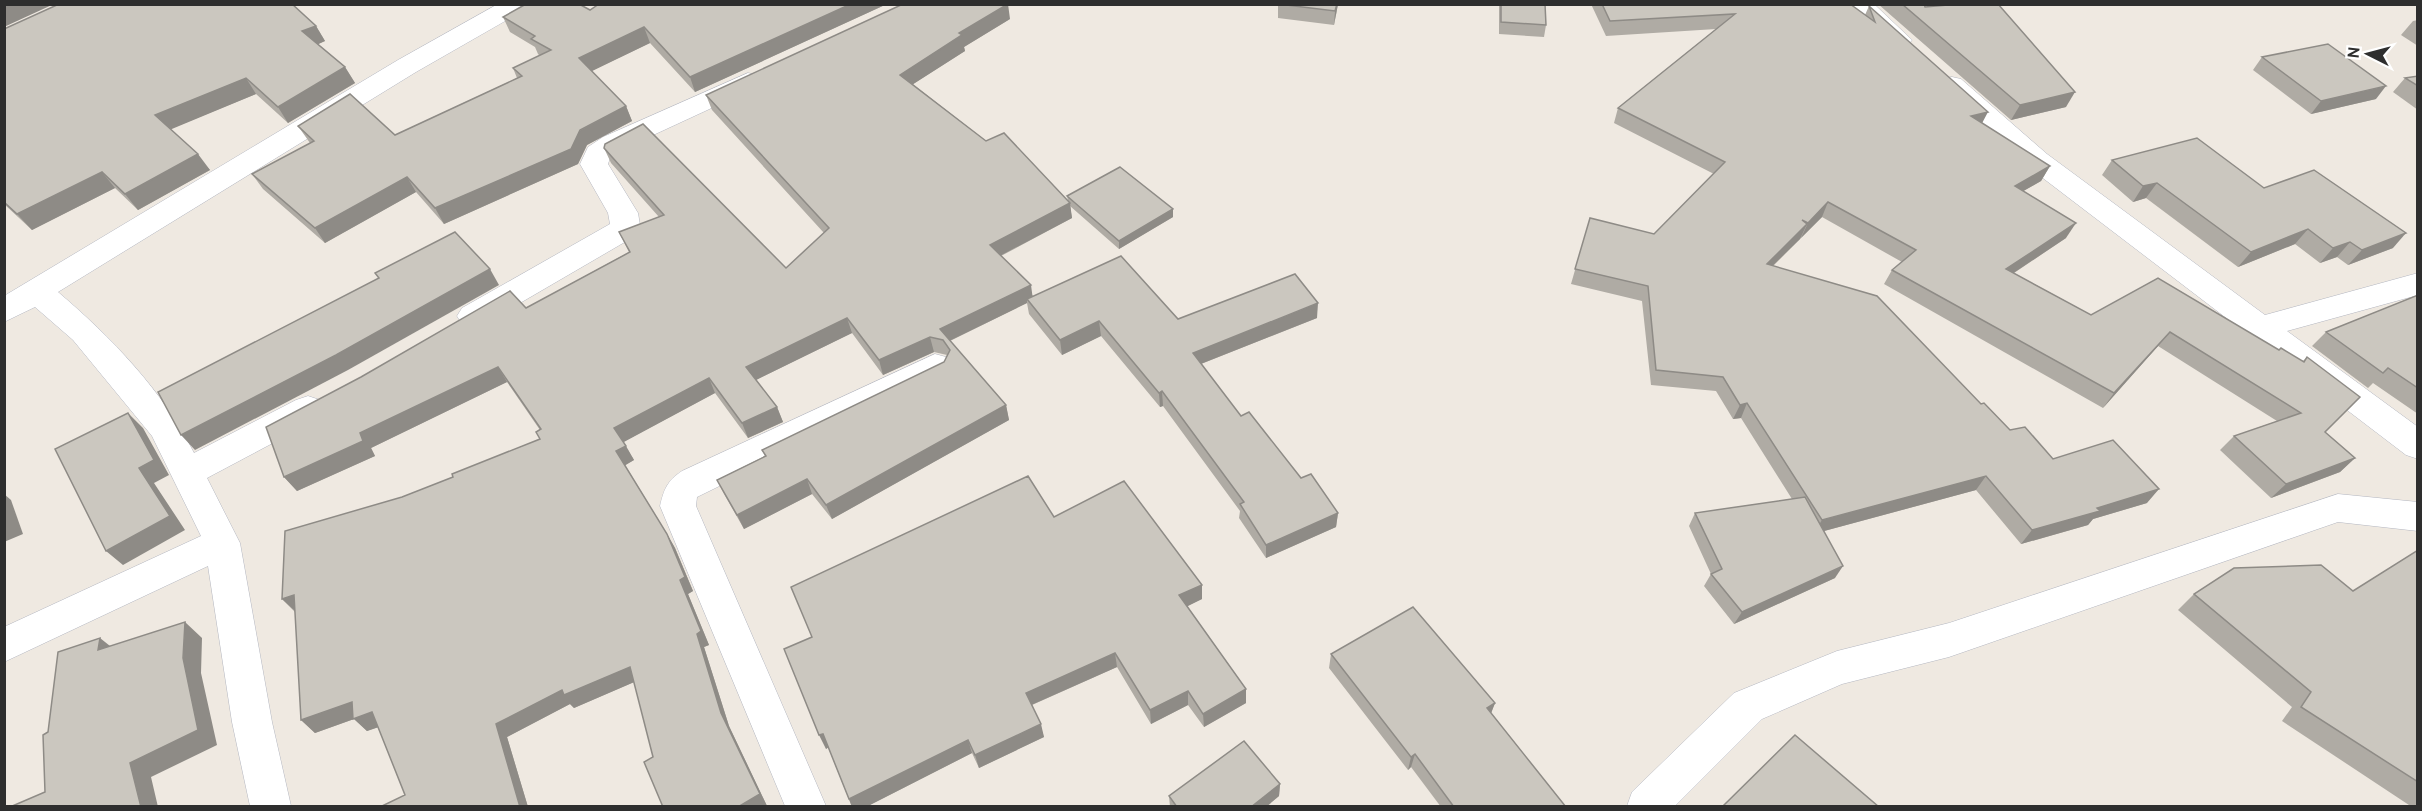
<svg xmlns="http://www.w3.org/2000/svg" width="2422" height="811" font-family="Overpass,sans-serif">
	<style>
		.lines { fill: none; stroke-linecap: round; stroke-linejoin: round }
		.minor-casing { stroke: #b4b7c1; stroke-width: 1 }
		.minor { fill: #fff; fill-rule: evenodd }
		.wall { fill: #afaba4 }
		.shaded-wall { fill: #8e8b86 }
		.building { fill: #cbc7bf; stroke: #8e8b86; stroke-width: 1.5 }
	</style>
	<rect width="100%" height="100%" fill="#efe9e1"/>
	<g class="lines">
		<!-- minor casing -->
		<g class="minor-casing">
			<g id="minor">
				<path d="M 498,4 L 529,4 L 526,9 L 416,72 L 58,292 C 111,337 163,391 194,453 L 296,400 L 308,396 L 320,400 L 325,409 L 320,418 L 207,478 L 240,543 L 272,722 L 291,806 L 250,806 L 232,722 L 208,566 L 4,662 L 4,627 L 201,536 L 152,436 L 73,340 L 35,307 L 4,322 L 4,296 L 398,60 Z"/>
				<path d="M 1847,4 L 1874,4 L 1912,40 L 1908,45 L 1899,48 L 1890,45 Z"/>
				<path d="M 748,73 L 757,75 L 761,81 L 757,87 L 623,149 L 610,158 L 608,164 L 638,213 L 640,225 L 630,239 L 484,324 L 473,327 L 462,324 L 457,316 L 462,308 L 610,224 L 608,213 L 580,164 L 588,147 L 603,137 Z"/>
				<path d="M 1952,77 L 1961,79 L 2047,154 L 2265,315 L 2418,273 L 2418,295 L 2287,331 L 2418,427 L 2418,459 L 2406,455 L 2027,166 L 1943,91 L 1939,85 L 1943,79 Z"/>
				<path d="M 935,354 L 946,357 L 951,366 L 946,375 L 697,497 L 696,506 L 826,806 L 785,806 L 660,506 C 664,489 667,481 682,471 Z"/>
				<path d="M 2338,494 L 2418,502 L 2418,531 L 2338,522 L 1949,657 L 1842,684 L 1762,719 L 1675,806 L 1627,806 L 1632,792 L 1734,693 L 1837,651 L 1949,623 Z"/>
			</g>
		</g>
		<!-- minor -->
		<use href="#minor" class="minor"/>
	</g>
	<!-- wall -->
	<g class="wall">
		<path d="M 887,4 L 695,92 L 650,43 L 591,71 L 626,106 L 632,121 L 587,145 L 578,164 L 444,224 L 416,192 L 325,243 L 263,189 L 252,174 L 310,143 L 298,126 L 395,135 L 517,78 L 513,68 L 540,56 L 538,54 L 535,47 L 510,32 L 503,17 L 590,10 Z"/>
		<path d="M 1278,4 L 1338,4 L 1334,25 L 1278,18 Z"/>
		<path d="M 1499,4 L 1545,4 L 1546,25 L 1544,37 L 1499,34 Z"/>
		<path d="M 1591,4 L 1850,4 L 1865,15 L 1869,6 L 1982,123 L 2050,166 L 2041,181 L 2023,191 L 2066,238 L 2014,273 L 2091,315 L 2279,350 L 2303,361 L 2307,357 L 2325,432 L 2355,458 L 2340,472 L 2271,498 L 2220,450 L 2234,436 L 2277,421 L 2158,346 L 2103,408 L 1884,284 L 1892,270 L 1902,262 L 1822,217 L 1773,266 L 1981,404 L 2010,430 L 2053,459 L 2147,503 L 2093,519 L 2088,525 L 2021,544 L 1976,490 L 1824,531 L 1835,578 L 1734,624 L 1704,586 L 1711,574 L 1689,526 L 1695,513 L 1792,499 L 1741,418 L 1733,419 L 1716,391 L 1651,385 L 1642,301 L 1571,284 L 1590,218 L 1654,234 L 1714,174 L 1614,123 L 1618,108 L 1716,29 L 1606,36 Z"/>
		<path d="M 1878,4 L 1924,4 L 1925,7 L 2066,107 L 2011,120 Z"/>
		<path d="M 1010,19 L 964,47 L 965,51 L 913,84 L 986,141 L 1068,201 L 1067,196 L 1173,217 L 1119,249 L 1070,206 L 1072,218 L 1001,256 L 1033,296 L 1178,319 L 1317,318 L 1201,364 L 1241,416 L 1301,478 L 1338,513 L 1336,527 L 1266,558 L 1239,518 L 1240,511 L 1163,406 L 1160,407 L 1101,336 L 1062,355 L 1029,314 L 1027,303 L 950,341 L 1006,405 L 1009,420 L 832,519 L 812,494 L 744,529 L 724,494 L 717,480 L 765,456 L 762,450 L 944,362 L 947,355 L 934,352 L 883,375 L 852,333 L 756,380 L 777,407 L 783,422 L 748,438 L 715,393 L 623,442 L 634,460 L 625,465 L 667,534 L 675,548 L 693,591 L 688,594 L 709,645 L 704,647 L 729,726 L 767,806 L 663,807 L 653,757 L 634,682 L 574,708 L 570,704 L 507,737 L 528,807 L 380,807 L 405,795 L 378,727 L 367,731 L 354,719 L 315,733 L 301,720 L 295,612 L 282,599 L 402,497 L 453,477 L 540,439 L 540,430 L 507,382 L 371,448 L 375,456 L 297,491 L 284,477 L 526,308 L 629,252 L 619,232 L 659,217 L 611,163 L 604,148 L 786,268 L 824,233 L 712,110 L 706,95 Z"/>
		<path d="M 2418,20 L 2418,46 L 2401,35 L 2413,21 Z"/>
		<path d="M 316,26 L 325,41 L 318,44 L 345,67 L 355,83 L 288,123 L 256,94 L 170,129 L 210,170 L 138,210 L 115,188 L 32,230 L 4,204 L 4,29 Z"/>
		<path d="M 2262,57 L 2376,99 L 2311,114 L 2253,70 Z"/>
		<path d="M 2418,76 L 2418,110 L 2393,92 L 2405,78 Z"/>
		<path d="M 2112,160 L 2264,188 L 2393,248 L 2348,265 L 2337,257 L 2320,263 L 2295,244 L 2238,267 L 2146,198 L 2133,202 L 2102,175 Z"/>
		<path d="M 2418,295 L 2418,414 L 2373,383 L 2368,388 L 2312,346 L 2326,332 Z"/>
		<path d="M 1054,517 L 1202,585 L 1202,599 L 1187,606 L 1246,689 L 1246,703 L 1204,727 L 1188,705 L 1151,724 L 1117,667 L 1032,705 L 1044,737 L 979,768 L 972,753 L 866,807 L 852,807 L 828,747 L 826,749 L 812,637 Z"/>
		<path d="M 2418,550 L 2418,807 L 2412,807 L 2282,721 L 2292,707 L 2178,610 L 2194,594 L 2353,591 Z"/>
		<path d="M 1331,654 L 1495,703 L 1491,713 L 1566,807 L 1441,807 L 1411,767 L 1408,770 L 1329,668 Z"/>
		<path d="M 1280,784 L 1279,796 L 1266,807 L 1170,807 L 1169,796 Z"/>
	</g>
	<!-- shaded-wall -->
	<g class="shaded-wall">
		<path d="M 7,4 L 54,4 L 4,27 L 4,6 Z"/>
		<path d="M 851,4 L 887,4 L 695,92 L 690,77 Z"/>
		<path d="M 1008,4 L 1010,19 L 964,47 L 965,51 L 904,90 L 900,75 L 959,33 Z"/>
		<path d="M 1337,4 L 1338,4 L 1334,25 L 1335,11 Z"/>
		<path d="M 316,26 L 325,41 L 312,47 L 302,31 Z"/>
		<path d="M 644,27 L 650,43 L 586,74 L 579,58 Z"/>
		<path d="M 345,67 L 355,83 L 288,123 L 278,107 Z"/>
		<path d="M 246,78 L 256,94 L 167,131 L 155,115 Z"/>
		<path d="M 2386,86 L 2376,99 L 2311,114 L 2321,101 Z"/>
		<path d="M 2075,92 L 2066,107 L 2011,120 L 2020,105 Z"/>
		<path d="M 626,106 L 632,121 L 587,145 L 578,164 L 444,224 L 435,208 Z"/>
		<path d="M 1988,112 L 1980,127 L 1971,116 Z"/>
		<path d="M 198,154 L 210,170 L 138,210 L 125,194 Z"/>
		<path d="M 2050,166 L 2041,181 L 2006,201 L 2015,186 Z"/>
		<path d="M 102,172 L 115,188 L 32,230 L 17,214 Z"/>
		<path d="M 407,177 L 416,192 L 325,243 L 315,228 Z"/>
		<path d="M 2157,183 L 2146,198 L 2133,202 L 2143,186 Z"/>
		<path d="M 1828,202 L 1822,217 L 1801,238 L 1808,223 Z"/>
		<path d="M 1070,203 L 1072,218 L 992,260 L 990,245 Z"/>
		<path d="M 1173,209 L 1173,217 L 1119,249 L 1119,241 Z"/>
		<path d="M 2076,223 L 2066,238 L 1997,284 L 2006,269 Z"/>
		<path d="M 1807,224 L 1800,239 L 1760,278 L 1767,264 Z"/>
		<path d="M 2308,229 L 2295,244 L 2238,267 L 2251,252 Z"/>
		<path d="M 2406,233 L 2393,248 L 2348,265 L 2362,250 Z"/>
		<path d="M 2350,242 L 2337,257 L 2320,263 L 2333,248 Z"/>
		<path d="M 490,269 L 499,285 L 348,370 L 195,450 L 181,435 Z"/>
		<path d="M 1031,285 L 1033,300 L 1027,299 L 1027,303 L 945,343 L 940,329 Z"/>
		<path d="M 1318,303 L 1317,318 L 1193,367 L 1193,353 Z"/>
		<path d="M 847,318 L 852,333 L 752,382 L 746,367 Z"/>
		<path d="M 1099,321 L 1101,336 L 1062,355 L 1060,340 Z"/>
		<path d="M 2170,332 L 2158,346 L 2103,408 L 2114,393 Z"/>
		<path d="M 930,337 L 934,352 L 883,375 L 879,360 Z"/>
		<path d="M 498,367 L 507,382 L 371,448 L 375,456 L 297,491 L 284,477 L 360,433 Z"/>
		<path d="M 709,378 L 715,393 L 622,443 L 614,428 Z"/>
		<path d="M 1162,391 L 1163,406 L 1160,407 L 1159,393 Z"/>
		<path d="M 1747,403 L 1741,418 L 1733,419 L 1740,405 Z"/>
		<path d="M 1006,405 L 1009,420 L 832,519 L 826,505 Z"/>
		<path d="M 777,407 L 783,422 L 748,438 L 742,423 Z"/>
		<path d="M 128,413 L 143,428 L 169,475 L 154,483 L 185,530 L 123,565 L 106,551 L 139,468 Z"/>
		<path d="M 626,446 L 634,460 L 624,466 L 616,451 Z"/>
		<path d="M 2355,458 L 2340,472 L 2271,498 L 2286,484 Z"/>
		<path d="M 1986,476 L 1976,490 L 1813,534 L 1822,520 Z"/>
		<path d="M 807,479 L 812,494 L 744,529 L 737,515 Z"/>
		<path d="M 2159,489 L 2147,503 L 2093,519 L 2088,525 L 2021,544 L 2032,530 L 2097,508 Z"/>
		<path d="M 4,494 L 11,500 L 23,534 L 4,542 Z"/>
		<path d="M 1338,513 L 1336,527 L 1266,558 L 1266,545 Z"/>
		<path d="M 667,534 L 675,548 L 693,591 L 688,594 L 709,645 L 704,647 L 729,726 L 767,806 L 766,807 L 738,807 L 721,713 Z"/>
		<path d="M 1843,566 L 1835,578 L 1734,624 L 1742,612 Z"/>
		<path d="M 1202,585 L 1202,599 L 1180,610 L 1179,595 Z"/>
		<path d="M 294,595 L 296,612 L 282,599 Z"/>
		<path d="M 185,622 L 202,638 L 201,673 L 217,745 L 151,777 L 158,807 L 141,807 L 130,763 L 183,658 Z"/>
		<path d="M 100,638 L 120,654 L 98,650 Z"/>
		<path d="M 1115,653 L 1117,667 L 1029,706 L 1026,693 Z"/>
		<path d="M 630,667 L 639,680 L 574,708 L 570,704 L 507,737 L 528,807 L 520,807 L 496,724 L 562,690 Z"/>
		<path d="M 1246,689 L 1246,703 L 1204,727 L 1203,714 Z"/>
		<path d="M 1188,691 L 1188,705 L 1151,724 L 1150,710 Z"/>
		<path d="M 352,702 L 372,712 L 385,725 L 367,731 L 354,719 L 315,733 L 301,720 Z"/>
		<path d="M 1495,703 L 1490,716 L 1487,708 Z"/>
		<path d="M 1041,724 L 1044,737 L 979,768 L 975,755 Z"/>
		<path d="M 823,734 L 829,747 L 826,749 L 819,735 Z"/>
		<path d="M 968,740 L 972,753 L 866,807 L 852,807 L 849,799 Z"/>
		<path d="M 1415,754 L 1411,767 L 1408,770 L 1411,757 Z"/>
		<path d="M 1280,784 L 1279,796 L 1266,807 L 1251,807 Z"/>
	</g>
	<!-- building -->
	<g class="building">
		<path d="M 59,4 L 292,4 L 316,26 L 302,31 L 345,67 L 278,107 L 246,78 L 155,115 L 198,154 L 125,194 L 102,172 L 17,214 L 4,202 L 4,29 Z"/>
		<path d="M 526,4 L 579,4 L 590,10 L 599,4 L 851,4 L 690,77 L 644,27 L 579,58 L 626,106 L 580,130 L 571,149 L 435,208 L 407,177 L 315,228 L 252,174 L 314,141 L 298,126 L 350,94 L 395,135 L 522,76 L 513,68 L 551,50 L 531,39 L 535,36 L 503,17 Z"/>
		<path d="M 903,4 L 1008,4 L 959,33 L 962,35 L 900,75 L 986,141 L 1004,133 L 1070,203 L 990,245 L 1031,285 L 940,329 L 1006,405 L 826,505 L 807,479 L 737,515 L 717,480 L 766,456 L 762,450 L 944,362 L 950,350 L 943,340 L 930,337 L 879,360 L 847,318 L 746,367 L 777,407 L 742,423 L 709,378 L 614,428 L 626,446 L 616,451 L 667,534 L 685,577 L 680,580 L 701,631 L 697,634 L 721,713 L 760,794 L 738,807 L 663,807 L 644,762 L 653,757 L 630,667 L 564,695 L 562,690 L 496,724 L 520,807 L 380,807 L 405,795 L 372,712 L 353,719 L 352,702 L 301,720 L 294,595 L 282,599 L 285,531 L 402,497 L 453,477 L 452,474 L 540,439 L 536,432 L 541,429 L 498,367 L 360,433 L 363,441 L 284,477 L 266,427 L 361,377 L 510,291 L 526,308 L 630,252 L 619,232 L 664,215 L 604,148 L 605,144 L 643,124 L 786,268 L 829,228 L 706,95 Z"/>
		<path d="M 1278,4 L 1337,4 L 1335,11 Z"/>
		<path d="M 1501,4 L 1545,4 L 1546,25 L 1501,22 Z"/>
		<path d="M 1602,4 L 1850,4 L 1875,22 L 1869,6 L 1988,112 L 1971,116 L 2050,166 L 2015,186 L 2076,223 L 2006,269 L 2091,315 L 2158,278 L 2279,350 L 2281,348 L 2304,362 L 2307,357 L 2360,397 L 2325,432 L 2355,458 L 2286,484 L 2234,436 L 2301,413 L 2170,332 L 2114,393 L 1892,270 L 1916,250 L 1828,202 L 1808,223 L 1802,220 L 1807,224 L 1767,264 L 1877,296 L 1981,404 L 1984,403 L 2010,430 L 2025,427 L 2053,459 L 2113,440 L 2159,489 L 2097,508 L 2100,511 L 2032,530 L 1986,476 L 1822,520 L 1747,403 L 1740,405 L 1723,377 L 1656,370 L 1648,286 L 1575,269 L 1590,218 L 1654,234 L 1725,162 L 1618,108 L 1735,14 L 1610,21 Z"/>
		<path d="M 1902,4 L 1924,4 L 1925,7 L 1960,4 L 1998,4 L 2075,92 L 2020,105 Z"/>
		<path d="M 2328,44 L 2386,86 L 2321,101 L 2262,57 Z"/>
		<path d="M 2418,76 L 2418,86 L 2405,78 Z"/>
		<path d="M 2197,138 L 2264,188 L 2314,170 L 2406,233 L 2362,250 L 2350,242 L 2333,248 L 2308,229 L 2251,252 L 2157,183 L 2143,186 L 2112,160 Z"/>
		<path d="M 1120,167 L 1173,209 L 1119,241 L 1067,196 Z"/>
		<path d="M 455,232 L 490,269 L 336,355 L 181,435 L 158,392 L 379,278 L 375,273 Z"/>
		<path d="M 1121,256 L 1178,319 L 1295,274 L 1318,303 L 1193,353 L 1241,416 L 1249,412 L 1301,478 L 1311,474 L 1338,513 L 1266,545 L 1240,504 L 1244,502 L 1162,391 L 1159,393 L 1099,321 L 1060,340 L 1027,299 Z"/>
		<path d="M 2418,295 L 2418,388 L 2388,368 L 2383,373 L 2326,332 Z"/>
		<path d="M 128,413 L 154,460 L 139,468 L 170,516 L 106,551 L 55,449 Z"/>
		<path d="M 1028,476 L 1054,517 L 1124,481 L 1202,585 L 1179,595 L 1246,689 L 1203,714 L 1188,691 L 1150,710 L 1115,653 L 1026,693 L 1041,724 L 975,755 L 968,740 L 849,799 L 823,734 L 819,735 L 784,649 L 812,637 L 791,587 Z"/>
		<path d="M 1805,497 L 1843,566 L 1742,612 L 1711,574 L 1722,569 L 1695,513 Z"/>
		<path d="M 2418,550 L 2418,782 L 2301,707 L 2311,692 L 2194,594 L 2234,568 L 2321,565 L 2353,591 Z"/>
		<path d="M 1413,607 L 1495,703 L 1487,708 L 1566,807 L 1454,807 L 1415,754 L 1411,757 L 1331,654 Z"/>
		<path d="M 185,622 L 183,658 L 198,730 L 130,763 L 141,807 L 10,807 L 45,792 L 43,735 L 48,732 L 58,652 L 100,638 L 98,650 Z"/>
		<path d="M 1795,735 L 1879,807 L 1722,807 Z"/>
		<path d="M 1244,741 L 1280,784 L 1251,807 L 1177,807 L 1169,796 Z"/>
	</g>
	<!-- border -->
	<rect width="2422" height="811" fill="none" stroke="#2e2e2e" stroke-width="12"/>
	<!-- north arrow -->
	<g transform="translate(2368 54) rotate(276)" stroke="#ffffff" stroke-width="4.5" paint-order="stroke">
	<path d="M0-4.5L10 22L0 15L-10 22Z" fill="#2e2e2e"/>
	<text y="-9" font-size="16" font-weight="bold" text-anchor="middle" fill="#2e2e2e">N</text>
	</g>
</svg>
